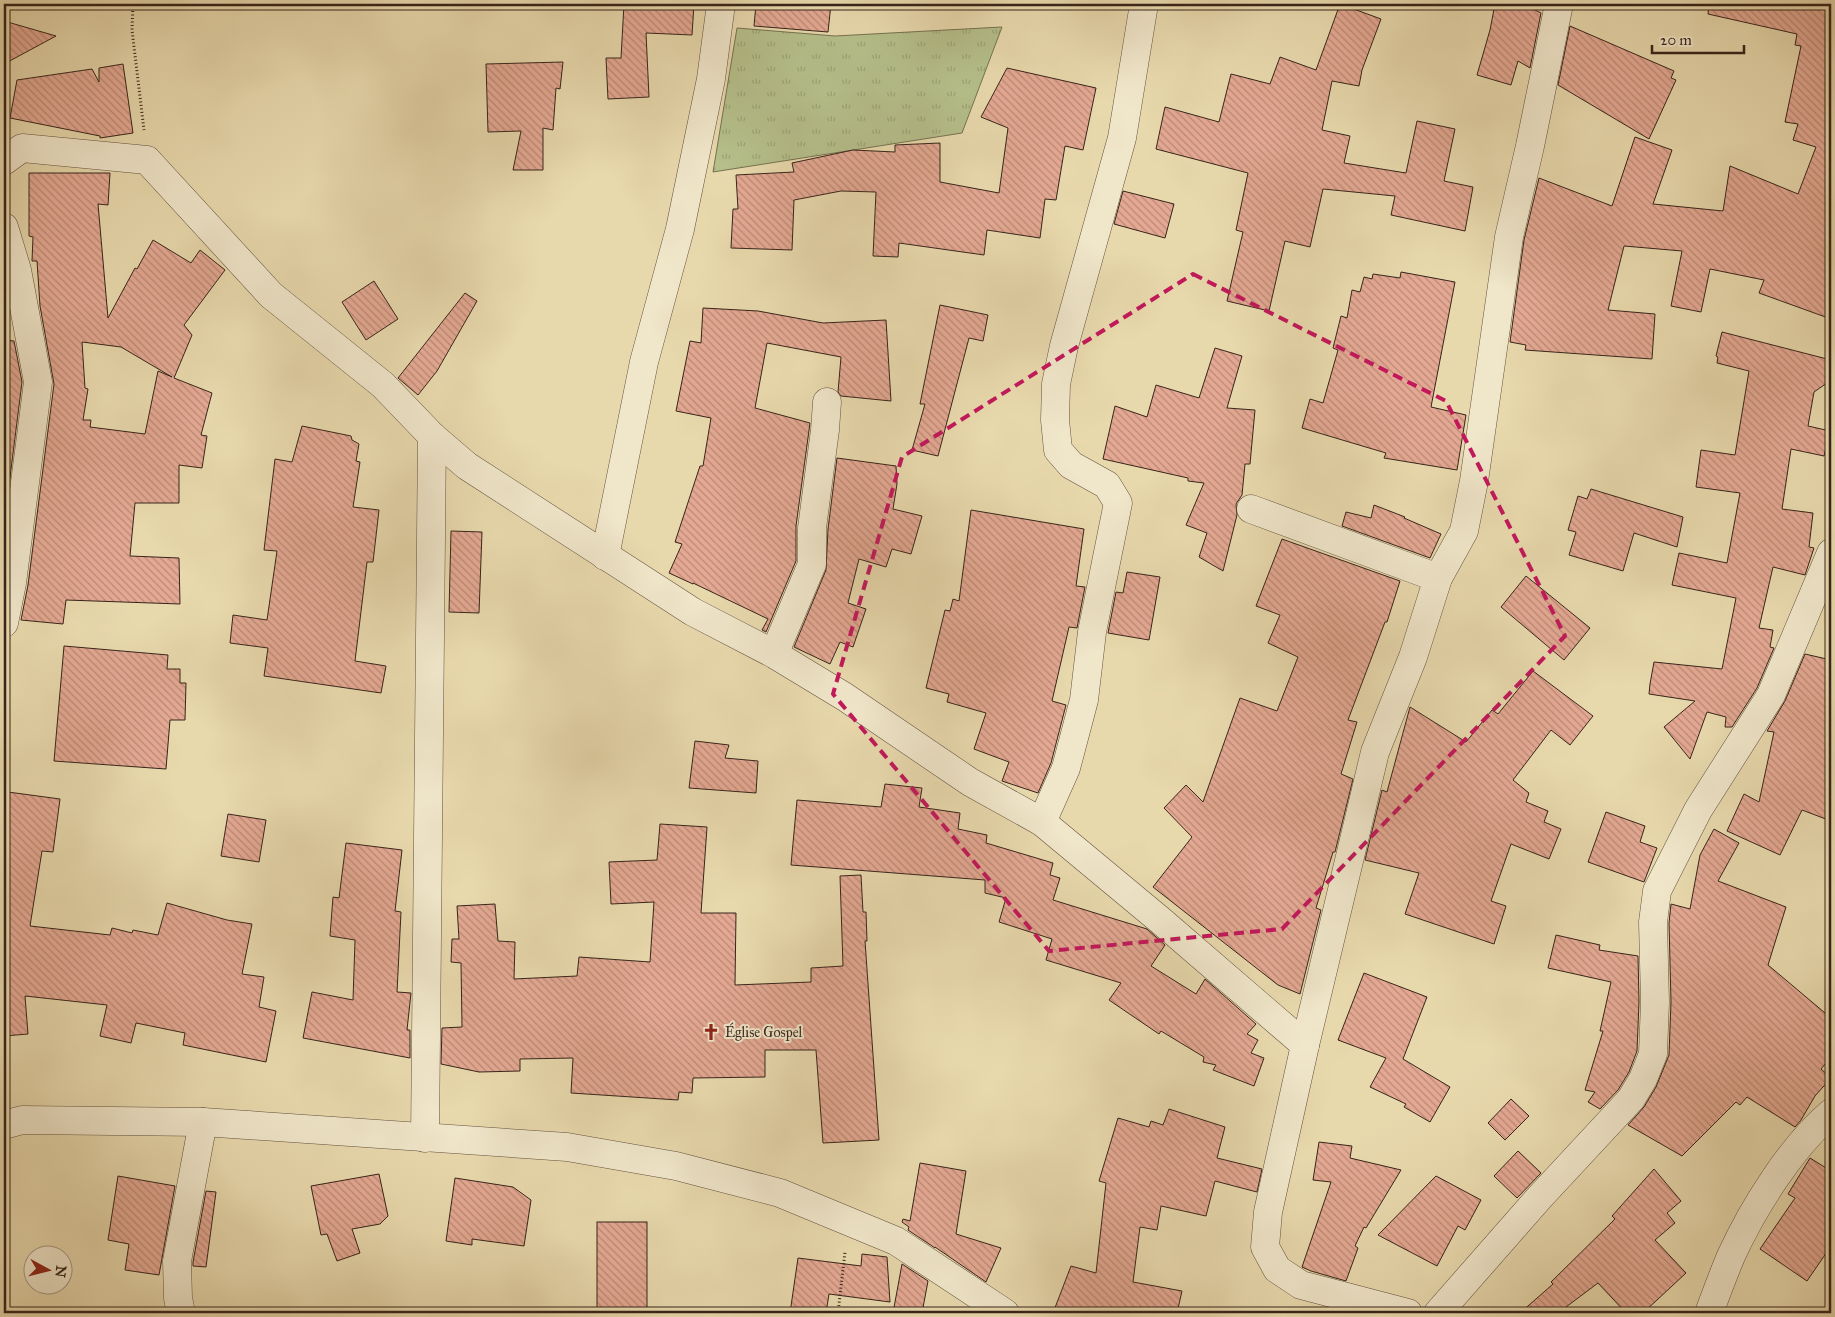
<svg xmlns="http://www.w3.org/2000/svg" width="1835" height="1317" font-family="'IM FELL Great Primer',serif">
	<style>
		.grass { fill: url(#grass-tufts); stroke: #767252 }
		.building { fill: url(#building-back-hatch); stroke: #37241a; fill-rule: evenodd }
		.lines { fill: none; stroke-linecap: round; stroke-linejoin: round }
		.minor-casing { stroke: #63513f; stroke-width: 29 }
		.path { stroke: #37241a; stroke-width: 3; stroke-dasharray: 1 2.5; stroke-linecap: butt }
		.minor { stroke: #f0e6ca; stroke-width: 28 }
		.marked { fill: none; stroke: #c2185b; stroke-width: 4; stroke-dasharray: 10 6; stroke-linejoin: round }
		.labels { text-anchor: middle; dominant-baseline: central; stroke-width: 4; stroke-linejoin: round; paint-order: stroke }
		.poi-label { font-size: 14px; fill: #37241a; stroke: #f0e6ca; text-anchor: start }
	</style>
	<defs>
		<pattern id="grass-tufts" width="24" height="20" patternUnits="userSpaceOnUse" patternTransform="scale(1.25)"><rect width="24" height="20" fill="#b5bf8a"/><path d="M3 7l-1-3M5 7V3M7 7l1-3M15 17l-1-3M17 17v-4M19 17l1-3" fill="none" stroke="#9ca476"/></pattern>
		<pattern id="building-back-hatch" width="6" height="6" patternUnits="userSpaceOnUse" patternTransform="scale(1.25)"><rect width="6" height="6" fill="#e5a993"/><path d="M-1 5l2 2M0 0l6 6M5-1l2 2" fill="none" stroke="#ba8977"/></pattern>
	</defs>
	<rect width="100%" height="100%" fill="#e8d9ad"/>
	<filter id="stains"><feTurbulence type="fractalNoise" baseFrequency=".004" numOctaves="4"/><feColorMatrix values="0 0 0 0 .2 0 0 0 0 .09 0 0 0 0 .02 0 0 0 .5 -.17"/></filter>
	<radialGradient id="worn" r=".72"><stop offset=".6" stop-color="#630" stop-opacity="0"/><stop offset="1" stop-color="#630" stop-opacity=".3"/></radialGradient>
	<!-- grass -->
	<path class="grass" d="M 1002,27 L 962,133 L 713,172 L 737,28 L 835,36 Z"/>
	<!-- building -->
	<g class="building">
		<path d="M 624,4 L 694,4 L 692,35 L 646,33 L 649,97 L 608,99 L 606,58 L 621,58 Z"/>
		<path d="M 756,4 L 831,4 L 828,32 L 754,26 Z"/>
		<path d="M 1340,4 L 1381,19 L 1362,70 L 1359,86 L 1332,81 L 1322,130 L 1350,136 L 1344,163 L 1406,173 L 1417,121 L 1455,129 L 1444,181 L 1473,187 L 1465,231 L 1391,215 L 1395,196 L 1323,189 L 1310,247 L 1285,241 L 1269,311 L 1227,301 L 1243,232 L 1236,230 L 1248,173 L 1156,149 L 1165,107 L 1219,122 L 1231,74 L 1270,84 L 1280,57 L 1316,70 Z"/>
		<path d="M 1495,4 L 1537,4 L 1535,10 L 1541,13 L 1530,68 L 1518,61 L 1511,85 L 1477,75 L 1490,30 Z"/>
		<path d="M 1709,4 L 1820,4 L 1831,6 L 1831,319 L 1759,293 L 1764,280 L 1710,269 L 1701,312 L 1671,306 L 1682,251 L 1624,246 L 1608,310 L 1655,314 L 1652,359 L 1525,350 L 1526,345 L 1510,342 L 1524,240 L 1539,178 L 1612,206 L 1635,137 L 1672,150 L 1653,204 L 1723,211 L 1730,166 L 1798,194 L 1816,147 L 1793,140 L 1798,124 L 1785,122 L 1801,46 L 1795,45 L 1797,34 L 1708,14 Z"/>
		<path d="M 4,21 L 56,36 L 4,64 Z"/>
		<path d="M 1570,26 L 1674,71 L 1671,78 L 1676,80 L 1649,139 L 1558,85 Z"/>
		<path d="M 563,62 L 560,89 L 556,88 L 553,130 L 543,128 L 543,170 L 513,170 L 521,131 L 488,132 L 486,64 Z"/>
		<path d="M 123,64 L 133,133 L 100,138 L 100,136 L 10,118 L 17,80 L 92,69 L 99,82 L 99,68 Z"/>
		<path d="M 1007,68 L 1096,88 L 1083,150 L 1065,146 L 1056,200 L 1045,199 L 1040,238 L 987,230 L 984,255 L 899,243 L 898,257 L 873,256 L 876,192 L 841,191 L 794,200 L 792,250 L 731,248 L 733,209 L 738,209 L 736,175 L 794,172 L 792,163 L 853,150 L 895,152 L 895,145 L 940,143 L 940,182 L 999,193 L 1008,128 L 981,117 Z"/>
		<path d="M 29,173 L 110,173 L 108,205 L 98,204 L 108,318 L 135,268 L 137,269 L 153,240 L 191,263 L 200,250 L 225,270 L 184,325 L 192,335 L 174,378 L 212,393 L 201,435 L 207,436 L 202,468 L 179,465 L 179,503 L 135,503 L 130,556 L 179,558 L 180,604 L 66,600 L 63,624 L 21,620 L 28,585 L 54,384 L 40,306 L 37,261 L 32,261 L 33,237 L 29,236 ZM 82,342 L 121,347 L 172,377 L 158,371 L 145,434 L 90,427 L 91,420 L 83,420 L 88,389 L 85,388 Z"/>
		<path d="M 1123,191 L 1174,204 L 1165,238 L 1114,224 Z"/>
		<path d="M 1401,272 L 1455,282 L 1431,407 L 1466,415 L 1457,470 L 1384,458 L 1386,453 L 1302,428 L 1310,399 L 1323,403 L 1338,350 L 1333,348 L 1341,316 L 1347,318 L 1352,290 L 1360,292 L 1364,277 L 1372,279 L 1373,274 L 1400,278 Z"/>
		<path d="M 374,281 L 398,319 L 366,340 L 342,302 Z"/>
		<path d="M 465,293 L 477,301 L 437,371 L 418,395 L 398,378 Z"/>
		<path d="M 940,305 L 988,315 L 983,341 L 969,338 L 938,456 L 912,450 L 925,404 L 920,404 Z"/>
		<path d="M 703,308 L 758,311 L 823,323 L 886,320 L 891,401 L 841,396 L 838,392 L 841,357 L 767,343 L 755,408 L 810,423 L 796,526 L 796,561 L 766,632 L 762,630 L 768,619 L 693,583 L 693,584 L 669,573 L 682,544 L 675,542 L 700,466 L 703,466 L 711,418 L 676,411 L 690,341 L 701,343 Z"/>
		<path d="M 1722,332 L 1831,360 L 1827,370 L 1830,376 L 1827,383 L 1814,392 L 1808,426 L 1830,431 L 1824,456 L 1791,449 L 1782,509 L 1813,513 L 1809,547 L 1814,548 L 1805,575 L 1773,567 L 1759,628 L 1773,630 L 1770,647 L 1774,648 L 1757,688 L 1732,727 L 1725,727 L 1726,717 L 1707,712 L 1690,759 L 1664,727 L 1695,701 L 1649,694 L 1650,684 L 1654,662 L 1722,669 L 1736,598 L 1672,585 L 1679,553 L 1727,563 L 1740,493 L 1696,487 L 1701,450 L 1735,455 L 1749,371 L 1717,363 L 1718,357 L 1716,356 Z"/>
		<path d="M 4,340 L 14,341 L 22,382 L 4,525 Z"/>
		<path d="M 1215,348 L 1242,356 L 1227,408 L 1255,410 L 1250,464 L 1245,464 L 1242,495 L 1236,504 L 1237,515 L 1223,571 L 1199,557 L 1207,533 L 1186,525 L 1204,483 L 1188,481 L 1188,478 L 1103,459 L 1115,406 L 1147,417 L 1156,385 L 1199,398 Z"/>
		<path d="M 302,426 L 351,436 L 352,440 L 359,444 L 356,461 L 360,462 L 353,507 L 379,510 L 373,562 L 367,562 L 355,661 L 386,666 L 381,693 L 264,676 L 268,648 L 230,643 L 233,615 L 267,620 L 277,551 L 264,550 L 275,459 L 292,462 Z"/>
		<path d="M 837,458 L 896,466 L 897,484 L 893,509 L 922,516 L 911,554 L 892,549 L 886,567 L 859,559 L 848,603 L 866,609 L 853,647 L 840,642 L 830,664 L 794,647 L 826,570 L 828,529 Z"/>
		<path d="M 1591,489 L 1683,517 L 1677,547 L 1634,533 L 1623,571 L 1569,555 L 1576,532 L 1568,530 L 1578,496 L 1587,499 Z"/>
		<path d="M 1374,505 L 1405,517 L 1404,518 L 1441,534 L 1430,558 L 1342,526 L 1346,512 L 1371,518 Z"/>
		<path d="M 971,510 L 1084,529 L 1076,586 L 1085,587 L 1077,628 L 1069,627 L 1052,701 L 1066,705 L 1051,763 L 1038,793 L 1002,781 L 1009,762 L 974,749 L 986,713 L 947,702 L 949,694 L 926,688 L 945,610 L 950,611 L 953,599 L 959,601 Z"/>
		<path d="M 451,531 L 482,532 L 479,613 L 449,612 Z"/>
		<path d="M 1282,539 L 1400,581 L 1387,622 L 1385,622 L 1348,720 L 1357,722 L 1341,774 L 1353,779 L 1335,852 L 1333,852 L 1316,908 L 1321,910 L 1300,994 L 1278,985 L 1153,887 L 1192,837 L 1164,808 L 1186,785 L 1203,802 L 1240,698 L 1277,711 L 1298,657 L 1268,643 L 1280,615 L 1256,606 Z"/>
		<path d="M 1127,572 L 1160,577 L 1149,640 L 1108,633 L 1116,592 L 1123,593 Z"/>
		<path d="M 1526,576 L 1590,628 L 1564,660 L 1501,607 Z"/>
		<path d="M 64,646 L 168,655 L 167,669 L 180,669 L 180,683 L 186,683 L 185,720 L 170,720 L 166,769 L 54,761 Z"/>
		<path d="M 1805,654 L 1831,660 L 1831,821 L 1802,810 L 1780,855 L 1727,831 L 1744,794 L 1759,802 L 1774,732 L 1767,731 L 1785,701 Z"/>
		<path d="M 1533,671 L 1593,716 L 1570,745 L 1551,730 L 1513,780 L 1529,793 L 1526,802 L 1548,811 L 1544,822 L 1561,829 L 1549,859 L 1511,844 L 1491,901 L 1506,906 L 1494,944 L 1405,914 L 1419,873 L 1365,860 L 1382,790 L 1387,792 L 1410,707 L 1466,742 L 1492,710 L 1498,714 Z"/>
		<path d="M 695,741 L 729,745 L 725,758 L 758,761 L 756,793 L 689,788 Z"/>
		<path d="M 885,784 L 922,788 L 919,807 L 960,813 L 958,829 L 987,835 L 986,843 L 1053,863 L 1050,875 L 1060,878 L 1053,900 L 1147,929 L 1165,945 L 1151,966 L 1196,994 L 1205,979 L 1256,1024 L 1247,1034 L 1258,1040 L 1251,1053 L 1264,1058 L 1254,1086 L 1213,1070 L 1216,1065 L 1203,1062 L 1204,1057 L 1161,1031 L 1159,1034 L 1109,1000 L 1121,983 L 1046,960 L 1052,939 L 999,922 L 1006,898 L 985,893 L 985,880 L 791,865 L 797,800 L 881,807 Z"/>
		<path d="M 8,792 L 60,799 L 53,852 L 42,851 L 30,926 L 110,935 L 112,928 L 132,933 L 133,930 L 158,935 L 167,903 L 227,920 L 252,924 L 242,974 L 264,977 L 259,1007 L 276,1011 L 266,1062 L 183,1045 L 185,1033 L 136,1023 L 131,1043 L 100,1036 L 107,1005 L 25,996 L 28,1034 L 4,1036 L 4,821 Z"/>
		<path d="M 1606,812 L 1645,826 L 1640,842 L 1657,848 L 1644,882 L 1588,862 Z"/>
		<path d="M 228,814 L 266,820 L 259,862 L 221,856 Z"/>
		<path d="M 660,824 L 707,827 L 701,913 L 736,913 L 735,985 L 811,982 L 811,968 L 843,966 L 840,876 L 861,875 L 863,912 L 866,912 L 867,941 L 865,941 L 879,1140 L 823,1143 L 816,1050 L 765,1050 L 765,1077 L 693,1078 L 692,1093 L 679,1092 L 678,1100 L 571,1093 L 573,1058 L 520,1059 L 520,1071 L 479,1072 L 441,1064 L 442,1028 L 462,1027 L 461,963 L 451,962 L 452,939 L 459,939 L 457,906 L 495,904 L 498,941 L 515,942 L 514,979 L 577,976 L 579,957 L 650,962 L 654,902 L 611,904 L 609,862 L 657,860 Z"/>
		<path d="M 1714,829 L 1739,843 L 1718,881 L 1786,907 L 1768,965 L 1831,1018 L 1831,1057 L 1821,1069 L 1831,1078 L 1815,1096 L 1801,1120 L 1795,1127 L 1747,1097 L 1740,1105 L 1736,1102 L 1682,1156 L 1628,1125 L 1644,1107 L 1656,1087 L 1669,1055 L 1671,1002 L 1669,923 L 1671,904 L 1690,909 L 1700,855 Z"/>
		<path d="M 346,843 L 402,850 L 395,911 L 401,912 L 397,992 L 411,993 L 407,1030 L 410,1030 L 410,1058 L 303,1038 L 312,992 L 353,1000 L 355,940 L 330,936 L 333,897 L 339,898 Z"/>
		<path d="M 1556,935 L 1600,945 L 1599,950 L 1638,956 L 1639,1002 L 1637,1051 L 1629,1072 L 1618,1090 L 1600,1109 L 1588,1102 L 1595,1092 L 1585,1090 L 1603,1031 L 1600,1031 L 1611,982 L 1548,968 Z"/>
		<path d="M 1364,973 L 1427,997 L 1403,1059 L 1450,1087 L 1430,1122 L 1404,1107 L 1406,1104 L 1370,1087 L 1386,1058 L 1338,1040 Z"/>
		<path d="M 1511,1099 L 1529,1116 L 1505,1140 L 1488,1123 Z"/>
		<path d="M 1169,1109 L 1225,1127 L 1217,1158 L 1262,1169 L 1257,1192 L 1215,1181 L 1206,1216 L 1161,1206 L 1157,1230 L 1140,1227 L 1133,1282 L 1182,1291 L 1177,1313 L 1145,1313 L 1127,1310 L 1126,1313 L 1053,1313 L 1071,1266 L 1096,1273 L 1106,1183 L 1099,1181 L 1118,1118 L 1149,1127 L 1151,1121 L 1163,1125 Z"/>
		<path d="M 1319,1142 L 1352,1146 L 1350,1158 L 1401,1170 L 1366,1228 L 1364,1227 L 1355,1246 L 1358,1248 L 1346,1281 L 1311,1271 L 1302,1267 L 1331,1182 L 1313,1180 Z"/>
		<path d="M 1518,1151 L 1541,1173 L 1517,1198 L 1494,1176 Z"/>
		<path d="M 1810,1158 L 1831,1171 L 1831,1246 L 1807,1281 L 1760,1249 L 1795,1198 L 1788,1194 Z"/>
		<path d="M 920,1163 L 966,1171 L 956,1234 L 1001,1248 L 986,1282 L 935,1247 L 935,1248 L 908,1230 L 909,1227 L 902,1222 L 903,1219 L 910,1221 Z"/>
		<path d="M 1654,1169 L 1681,1201 L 1667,1213 L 1675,1223 L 1655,1240 L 1686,1273 L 1643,1313 L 1626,1313 L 1598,1283 L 1558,1313 L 1520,1313 L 1553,1284 L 1551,1282 L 1615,1219 L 1612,1216 Z"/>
		<path d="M 379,1174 L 388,1216 L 380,1224 L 352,1229 L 360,1253 L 337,1261 L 327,1234 L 321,1235 L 311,1186 Z"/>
		<path d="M 118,1176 L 175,1186 L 159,1275 L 125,1270 L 129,1244 L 108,1240 Z"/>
		<path d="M 1436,1176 L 1481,1200 L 1465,1230 L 1458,1226 L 1437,1266 L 1378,1235 Z"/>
		<path d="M 455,1178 L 513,1187 L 531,1200 L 524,1246 L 472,1239 L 472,1245 L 446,1241 Z"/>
		<path d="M 206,1191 L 216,1192 L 206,1267 L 193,1266 L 193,1262 Z"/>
		<rect x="597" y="1222" width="50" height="91"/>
		<path d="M 862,1254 L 887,1257 L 890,1302 L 829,1294 L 826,1313 L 790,1313 L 798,1258 L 861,1266 Z"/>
		<path d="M 902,1264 L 928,1281 L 922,1313 L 893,1313 Z"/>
	</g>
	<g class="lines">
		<!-- minor casing -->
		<g class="minor-casing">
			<g id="minor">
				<path d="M 4,161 L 22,148 L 147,160 L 271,295 L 383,385 L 432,436 L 467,466 L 693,612 L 774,654 L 845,697 L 970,782 L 1042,822 L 1160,920 L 1305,1045"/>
				<path d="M 4,227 L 17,270 L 38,382 L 12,583 L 4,623"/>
				<path d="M 1251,509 L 1438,578"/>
				<path d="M 605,556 L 644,362 L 680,229 L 711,79 L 721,4"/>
				<path d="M 774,654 L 812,564 L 812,528 L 825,430 L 827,402"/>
				<path d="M 1042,822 L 1066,768 L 1084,700 L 1092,632 L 1118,503 L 1107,485 L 1071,465 L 1058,450 L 1055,420 L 1056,384 L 1064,346 L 1122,138 L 1144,4"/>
				<path d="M 4,1125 L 22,1120 L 203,1122 L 567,1147 L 676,1166 L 780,1193 L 896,1241 L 1005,1313"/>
				<path d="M 425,1138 L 432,436"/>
				<path d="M 181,1313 L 178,1298 L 177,1261 L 203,1122"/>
				<path d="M 1408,1313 L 1301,1285 L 1277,1269 L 1265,1247 L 1268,1212 L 1305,1045 L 1375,752 L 1413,657 L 1438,578 L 1464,531 L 1474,481 L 1509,237 L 1530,146 L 1559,4"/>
				<path d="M 1438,1313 L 1539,1198 L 1631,1099 L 1643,1079 L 1653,1054 L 1655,1002 L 1653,922 L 1657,891 L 1698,810 L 1771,695 L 1831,553"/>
				<path d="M 1709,1313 C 1716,1294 1723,1275 1731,1256 C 1753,1208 1791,1147 1831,1113"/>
			</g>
		</g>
		<!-- path -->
		<g class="path">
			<path d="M 133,4 L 132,30 L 144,130"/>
			<path d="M 838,1313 L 845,1252"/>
		</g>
		<!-- minor -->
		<use href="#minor" class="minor"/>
	</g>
	<!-- marked area -->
	<path class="marked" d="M 1193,274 L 1446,401 L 1565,636 L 1282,929 L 1049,951 L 833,694 L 902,457 Z"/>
	<!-- icons -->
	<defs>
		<g id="church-bare" transform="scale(1.35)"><path d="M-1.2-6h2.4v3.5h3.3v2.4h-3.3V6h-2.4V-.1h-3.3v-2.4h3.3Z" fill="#8f2418" stroke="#f0e6ca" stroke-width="2.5" paint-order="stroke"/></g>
	</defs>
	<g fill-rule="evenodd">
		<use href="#church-bare" x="711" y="1032"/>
	</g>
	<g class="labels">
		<!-- poi labels -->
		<g class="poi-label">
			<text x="725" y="1032">Église Gospel</text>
		</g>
	</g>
	<!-- margin -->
	<rect width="1835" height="1317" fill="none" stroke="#e8d9ad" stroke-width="20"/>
	<rect x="5" y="5" width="1825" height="1307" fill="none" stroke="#37241a" stroke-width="2.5"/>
	<rect x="10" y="10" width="1815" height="1297" fill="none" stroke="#37241a"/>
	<!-- north arrow -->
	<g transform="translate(48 1270) rotate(97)"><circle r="24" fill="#f0e6ca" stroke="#a69884"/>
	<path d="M0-4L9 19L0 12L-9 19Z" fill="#8f2418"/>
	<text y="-8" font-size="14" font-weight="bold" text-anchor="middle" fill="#37241a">N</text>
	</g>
	<!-- scale -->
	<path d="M1652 45v8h92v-8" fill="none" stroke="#37241a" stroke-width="2.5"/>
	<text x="1660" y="45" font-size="15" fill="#37241a" stroke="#f0e6ca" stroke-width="4" paint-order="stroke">20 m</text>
	<rect width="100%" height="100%" filter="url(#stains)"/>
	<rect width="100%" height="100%" fill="url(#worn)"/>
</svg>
